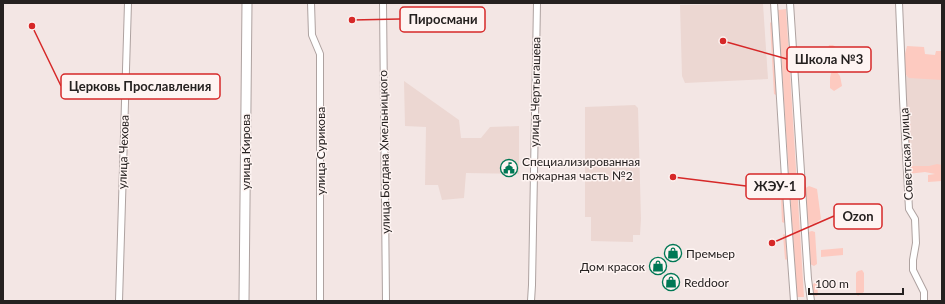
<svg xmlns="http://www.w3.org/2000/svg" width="945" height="304" font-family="Lato,sans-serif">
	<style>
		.built { fill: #ecd7d2 }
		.green { fill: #fdcac0 }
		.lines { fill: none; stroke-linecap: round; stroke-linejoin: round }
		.street-casing { stroke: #aea2a0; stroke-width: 8 }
		.primary-casing { stroke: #aea2a0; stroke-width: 11 }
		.street { stroke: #fff; stroke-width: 6 }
		.primary { stroke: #fff; stroke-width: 9 }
		.labels { text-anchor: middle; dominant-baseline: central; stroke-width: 3; stroke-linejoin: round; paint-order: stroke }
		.street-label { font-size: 12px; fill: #252120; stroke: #fef4f2 }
		.poi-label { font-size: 12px; fill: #252120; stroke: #fef4f2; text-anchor: start }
		.leader { fill: none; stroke: #d62828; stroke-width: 1.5 }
		.callout-dot { fill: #d62828; stroke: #fef4f2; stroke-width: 1.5 }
		.callout { fill: #fef4f2; stroke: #d62828; stroke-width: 1.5 }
		.callout-label { font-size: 13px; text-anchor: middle; font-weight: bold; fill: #252120 }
	</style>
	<rect width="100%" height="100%" fill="#f3e6e4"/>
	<!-- built -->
	<g class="built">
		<path d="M 763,4 L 768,79 L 685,83 L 682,76 L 680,5 Z"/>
		<path d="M 942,74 L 942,171 L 909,172 L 903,76 Z"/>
		<path d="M 404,81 L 459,120 L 461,138 L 481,138 L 490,127 L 519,126 L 519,174 L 466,173 L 464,198 L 442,200 L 438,185 L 425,185 L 426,127 L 405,126 Z"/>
		<path d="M 635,105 L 638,108 L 641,219 L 640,235 L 633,235 L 633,242 L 591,241 L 591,217 L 585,217 L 585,107 Z"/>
	</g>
	<!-- green -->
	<g class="green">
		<path d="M 786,9 L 804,297 L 797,297 L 778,10 Z"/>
		<path d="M 771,22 L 772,23 L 777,94 L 776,95 L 774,94 L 770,23 Z"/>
		<path d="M 829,45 L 833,45 L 837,48 L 837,52 L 833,61 L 831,61 C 829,56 827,51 829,45 Z"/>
		<path d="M 907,46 L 924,47 L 925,54 L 935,55 L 936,51 L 942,51 L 942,80 L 909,78 L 903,72 L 902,65 Z"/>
		<path d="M 836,71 L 840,76 L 842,86 L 834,91 L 830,88 L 830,78 L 831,73 Z"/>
		<path d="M 905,109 L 907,109 L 911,128 L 909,134 L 913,166 L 929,166 L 937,164 L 942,165 L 942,181 L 928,182 L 928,175 L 935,174 L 925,172 L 908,174 Z"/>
		<path d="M 809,186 L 817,189 L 821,219 L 814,224 L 806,225 L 804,189 Z"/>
		<path d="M 782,197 L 783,198 L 785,222 L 784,223 L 782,222 L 781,198 Z"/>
		<path d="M 812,231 L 815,232 L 817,264 L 814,266 L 810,264 L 808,232 Z"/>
		<path d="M 784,234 L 786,235 L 787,259 L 786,260 L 785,259 L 783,235 Z"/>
		<path d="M 843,248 L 843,255 L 821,257 L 821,250 Z"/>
		<path d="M 862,270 L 864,273 L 864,292 L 858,296 L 856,294 L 856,273 L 858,271 Z"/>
		<path d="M 816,282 L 817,283 L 818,295 L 816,296 L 813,295 L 813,284 Z"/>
	</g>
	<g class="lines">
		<!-- street casing -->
		<g class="street-casing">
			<g id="street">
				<path d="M 311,3 L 312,35 L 320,54 L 320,301"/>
				<path d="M 383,3 L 386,301"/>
				<path d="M 774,3 L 785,178 L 794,301"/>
				<path d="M 790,3 L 808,279 L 811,301"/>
				<path d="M 899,3 L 903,99 L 909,209 L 915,219 L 916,243 L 913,260 L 913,270 L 924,292 L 924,301"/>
				<path d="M 119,301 L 128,3"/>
				<path d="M 531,301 L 532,285 L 537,3"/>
			</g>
		</g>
		<!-- primary casing -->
		<g class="primary-casing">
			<path id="primary" d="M 244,301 L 247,3"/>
		</g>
		<!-- street -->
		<use href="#street" class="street"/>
		<!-- primary -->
		<use href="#primary" class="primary"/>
	</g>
	<!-- icons -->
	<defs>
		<g id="civic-ring" transform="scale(0.9)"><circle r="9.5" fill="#fef4f2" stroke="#007855" stroke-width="1.5"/><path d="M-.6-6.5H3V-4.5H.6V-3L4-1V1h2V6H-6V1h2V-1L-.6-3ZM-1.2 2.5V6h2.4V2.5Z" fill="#007855"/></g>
		<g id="shop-ring" transform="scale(0.9)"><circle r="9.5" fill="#fef4f2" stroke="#007855" stroke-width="1.5"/><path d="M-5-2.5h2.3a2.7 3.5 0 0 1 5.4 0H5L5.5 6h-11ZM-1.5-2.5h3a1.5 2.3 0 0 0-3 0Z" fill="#007855"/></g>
	</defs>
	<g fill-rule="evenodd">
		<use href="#civic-ring" x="509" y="168"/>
		<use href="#shop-ring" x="673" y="253"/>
		<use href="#shop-ring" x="658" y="266"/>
		<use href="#shop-ring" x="671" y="282"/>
	</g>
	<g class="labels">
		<!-- street labels -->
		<g class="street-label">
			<text transform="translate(535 92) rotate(-89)">улица Чертыгашева</text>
			<text transform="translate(320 151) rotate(-90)">улица Сурикова</text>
			<text transform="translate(123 152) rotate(-88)">улица Чехова</text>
			<text transform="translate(245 152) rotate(-90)">улица Кирова</text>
			<text transform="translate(384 152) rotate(-91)">улица Богдана Хмельницкого</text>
			<text transform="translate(906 154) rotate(-93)">Советская улица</text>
		</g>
		<!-- poi labels -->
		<g class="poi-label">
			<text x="522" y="161">Специализированная<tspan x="522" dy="14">пожарная часть №2</tspan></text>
			<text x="686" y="253">Премьер</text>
			<text x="645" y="266" text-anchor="end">Дом красок</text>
			<text x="684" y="282">Reddoor</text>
		</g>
	</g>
	<!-- callouts -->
	<path class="leader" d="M352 20L400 19M723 41L787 59M32 26L61 86M673 177L746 186M772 243L834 216"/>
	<g class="callout-dot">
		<circle cx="352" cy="20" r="4"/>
		<circle cx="723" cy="41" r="4"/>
		<circle cx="32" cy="26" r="4"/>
		<circle cx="673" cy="177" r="4"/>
		<circle cx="772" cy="243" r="4"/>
	</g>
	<g class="callout">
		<rect x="400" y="7" width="85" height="25" rx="4"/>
		<rect x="787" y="47" width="84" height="25" rx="4"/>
		<rect x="61" y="74" width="159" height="25" rx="4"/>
		<rect x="746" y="174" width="59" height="25" rx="4"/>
		<rect x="834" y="204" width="48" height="25" rx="4"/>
	</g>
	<g class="callout-label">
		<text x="443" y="24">Пиросмани</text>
		<text x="829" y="64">Школа №3</text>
		<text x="140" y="91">Церковь Прославления</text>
		<text x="775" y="191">ЖЭУ-1</text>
		<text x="858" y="221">Ozon</text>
	</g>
	<!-- border -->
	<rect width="945" height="304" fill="none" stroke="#252120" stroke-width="8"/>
	<!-- scale -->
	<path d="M809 288v6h94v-6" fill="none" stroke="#252120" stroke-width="2"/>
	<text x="815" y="288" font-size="12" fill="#252120" stroke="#fef4f2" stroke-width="3" paint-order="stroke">100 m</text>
</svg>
